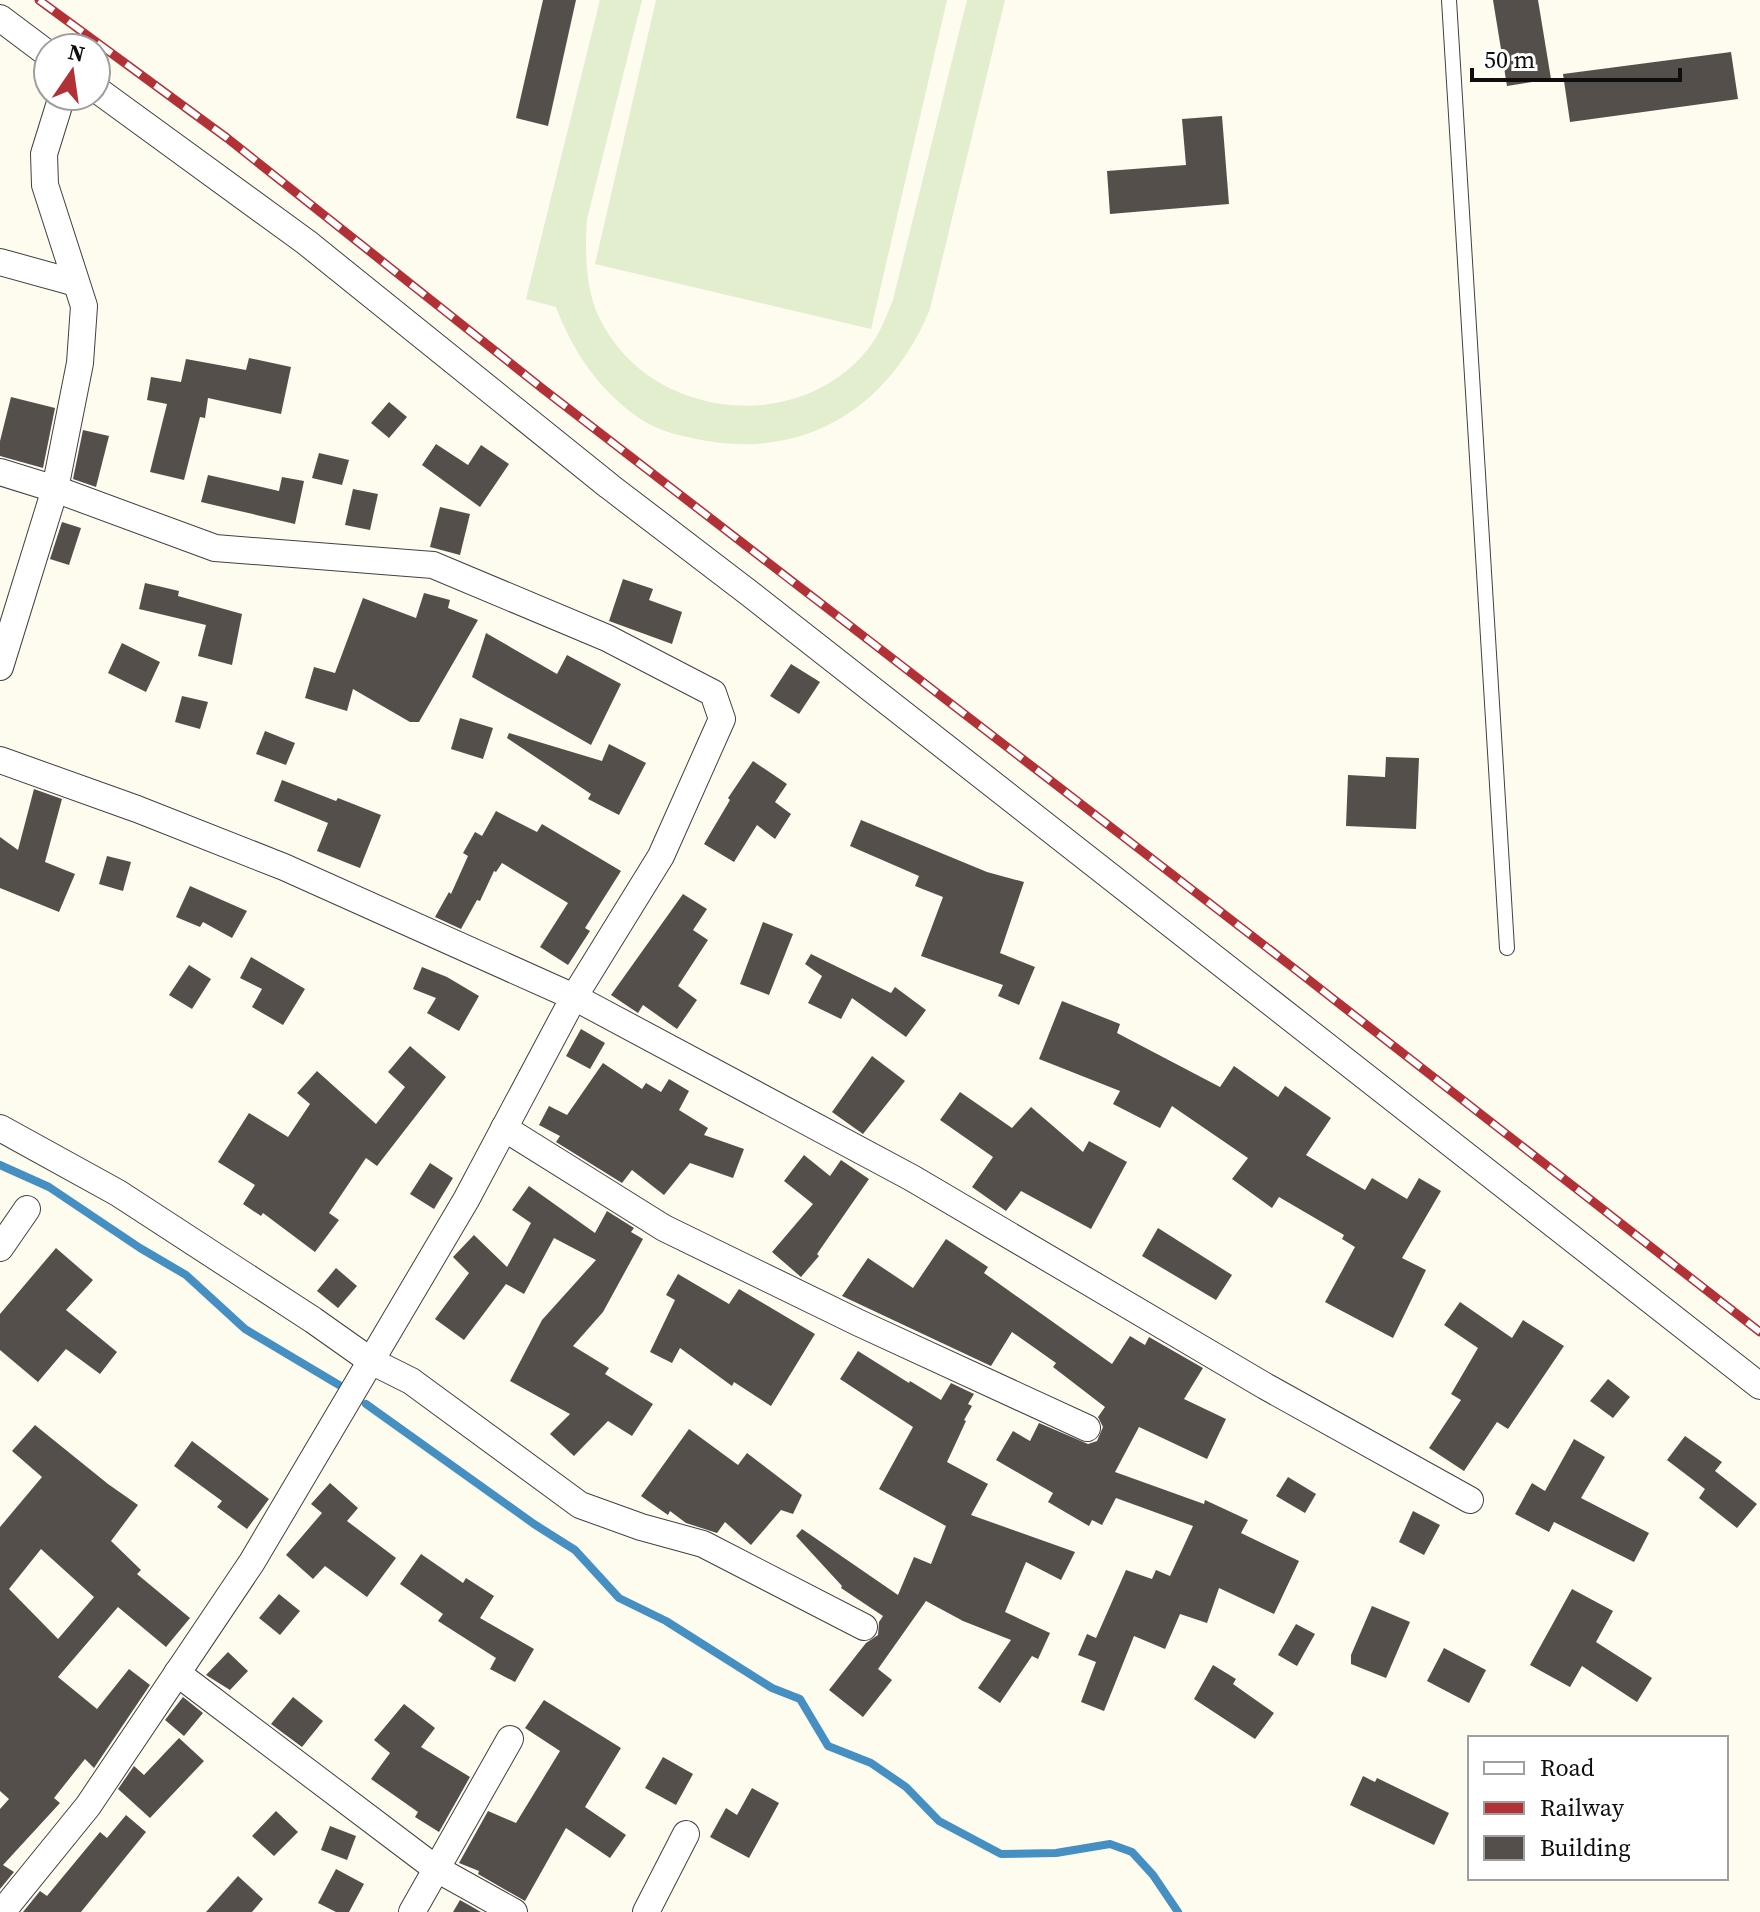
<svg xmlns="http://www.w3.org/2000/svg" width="1760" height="1912" font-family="'Source Serif 4',serif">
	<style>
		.pitch { fill: #e2eecd }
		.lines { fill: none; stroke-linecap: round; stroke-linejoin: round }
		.stream { stroke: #458fc2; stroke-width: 8 }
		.building { fill: #554f4b; fill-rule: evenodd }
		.lane-casing { stroke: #414141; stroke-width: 16 }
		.street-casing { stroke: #414141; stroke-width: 28 }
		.lane { stroke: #fff; stroke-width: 14 }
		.street { stroke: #fff; stroke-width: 26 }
		.rail-casing { stroke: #b23136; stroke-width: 9 }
		.rail { stroke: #fff; stroke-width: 6; stroke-dasharray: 18; stroke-linecap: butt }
	</style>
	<rect width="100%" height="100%" fill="#fefbef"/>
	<!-- pitch -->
	<g class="pitch">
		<path d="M 600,0 L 642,0 L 587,219 C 585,249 585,287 598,315 C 645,419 797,438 868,349 C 880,334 886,317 893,300 L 967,0 L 1005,0 L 930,309 C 893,400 815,456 714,442 C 689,438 661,433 639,418 C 599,390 573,352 556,307 L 526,299 Z"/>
		<path d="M 656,0 L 947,0 L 871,329 L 595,264 Z"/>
	</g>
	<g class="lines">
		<!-- stream -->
		<g class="stream">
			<path d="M 0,1165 L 49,1187 L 140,1248 L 186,1275 L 245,1329 L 339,1385"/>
			<path d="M 366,1404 L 534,1524 L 575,1550 L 619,1598 L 666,1621 L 772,1688 L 800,1699 L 828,1746 L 871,1763 L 906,1787 L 939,1821 L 1001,1854 L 1056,1853 L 1110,1844 L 1132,1852 L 1153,1875 L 1178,1912"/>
		</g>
	</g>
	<!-- building -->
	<g class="building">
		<path d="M 543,0 L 576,0 L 548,126 L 516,118 Z"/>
		<path d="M 1493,0 L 1538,0 L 1551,79 L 1507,86 Z"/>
		<path d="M 1731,52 L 1738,99 L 1570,122 L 1563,74 Z"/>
		<path d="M 1222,116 L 1229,204 L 1110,214 L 1107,171 L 1186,165 L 1182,119 Z"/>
		<path d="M 249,358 L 291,367 L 281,414 L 208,398 L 205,418 L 200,417 L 184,480 L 150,472 L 167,404 L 147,400 L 151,377 L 181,382 L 186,359 L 246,370 Z"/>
		<path d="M 11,397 L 55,408 L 43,468 L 0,456 L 0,441 Z"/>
		<path d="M 389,402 L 407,417 L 389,438 L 371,423 Z"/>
		<path d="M 83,430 L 109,436 L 96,487 L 73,479 Z"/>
		<path d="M 436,444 L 468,465 L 481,445 L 509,464 L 480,507 L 422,465 Z"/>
		<path d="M 319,453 L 349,460 L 342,485 L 312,478 Z"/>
		<path d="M 208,475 L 279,491 L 282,477 L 304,481 L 295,524 L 201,502 Z"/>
		<path d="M 353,489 L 378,494 L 370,530 L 345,525 Z"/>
		<path d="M 440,507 L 470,514 L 460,555 L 430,547 Z"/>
		<path d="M 62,522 L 81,528 L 69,565 L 50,559 Z"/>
		<path d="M 623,579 L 653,589 L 649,600 L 682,612 L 672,644 L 609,621 Z"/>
		<path d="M 145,583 L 179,591 L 178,596 L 242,614 L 232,665 L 198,656 L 206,625 L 139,609 Z"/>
		<path d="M 424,593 L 450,600 L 448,608 L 478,620 L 419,722 L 410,722 L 353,689 L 347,711 L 305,698 L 314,667 L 335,673 L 363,598 L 416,618 Z"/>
		<path d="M 486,633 L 557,674 L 567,655 L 621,684 L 591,745 L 472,677 Z"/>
		<path d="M 122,643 L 160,662 L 146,692 L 108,673 Z"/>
		<path d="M 791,664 L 820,682 L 799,714 L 770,696 Z"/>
		<path d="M 182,696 L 208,702 L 200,729 L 175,722 Z"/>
		<path d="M 460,718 L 493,728 L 483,759 L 451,749 Z"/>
		<path d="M 265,731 L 295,743 L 286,765 L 256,754 Z"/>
		<path d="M 509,733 L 602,761 L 609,744 L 646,763 L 619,815 L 588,799 L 591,794 L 507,738 Z"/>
		<path d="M 1386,757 L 1419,758 L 1416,829 L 1346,826 L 1348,775 L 1385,777 Z"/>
		<path d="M 753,761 L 787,784 L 775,802 L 791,814 L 775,839 L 757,825 L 734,862 L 704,844 L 730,800 L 728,798 Z"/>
		<path d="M 282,780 L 336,801 L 338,798 L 381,815 L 360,868 L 317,851 L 328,823 L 274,801 Z"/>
		<path d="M 34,789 L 62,799 L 45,862 L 75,874 L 59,912 L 0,888 L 0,837 L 18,850 Z"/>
		<path d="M 496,811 L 537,832 L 542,824 L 621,871 L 585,928 L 590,931 L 568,965 L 540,947 L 568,903 L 502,863 L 496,872 L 494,871 L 480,901 L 477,900 L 461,929 L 435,917 L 449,892 L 451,894 L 468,856 L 463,853 L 475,832 L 482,836 Z"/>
		<path d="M 861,820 L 987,872 L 1024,882 L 1000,953 L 1035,967 L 1019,1005 L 998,996 L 1003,985 L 921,956 L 943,897 L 915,886 L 919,876 L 850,846 Z"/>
		<path d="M 107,856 L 131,862 L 123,891 L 99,884 Z"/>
		<path d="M 190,886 L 247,911 L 232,938 L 203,922 L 200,927 L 176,917 Z"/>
		<path d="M 683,894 L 707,909 L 693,930 L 708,940 L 678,986 L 697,1000 L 677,1029 L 643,1005 L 638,1013 L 611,995 Z"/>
		<path d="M 763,922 L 793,934 L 769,995 L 740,984 Z"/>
		<path d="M 811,954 L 891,993 L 895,987 L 926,1010 L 906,1037 L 852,998 L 841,1019 L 808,1003 L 822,976 L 805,964 Z"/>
		<path d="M 251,957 L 305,989 L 283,1025 L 252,1007 L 262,989 L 240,978 Z"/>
		<path d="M 189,965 L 211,979 L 192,1009 L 169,995 Z"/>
		<path d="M 422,967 L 447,977 L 479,996 L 459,1031 L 427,1013 L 436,998 L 413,989 Z"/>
		<path d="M 1062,1001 L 1120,1024 L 1117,1033 L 1220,1087 L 1234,1066 L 1278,1097 L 1285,1086 L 1331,1118 L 1306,1155 L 1365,1190 L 1372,1178 L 1407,1199 L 1419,1178 L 1441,1191 L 1402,1258 L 1426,1270 L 1393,1338 L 1325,1302 L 1355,1247 L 1342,1239 L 1344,1235 L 1279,1197 L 1272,1208 L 1232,1179 L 1248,1158 L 1172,1106 L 1160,1128 L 1113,1104 L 1120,1091 L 1039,1059 Z"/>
		<path d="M 581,1029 L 605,1043 L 590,1069 L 566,1056 Z"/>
		<path d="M 410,1046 L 446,1077 L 377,1166 L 366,1158 L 329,1213 L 339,1220 L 315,1252 L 263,1213 L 261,1216 L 243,1204 L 255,1185 L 218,1162 L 249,1113 L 288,1137 L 310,1104 L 297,1093 L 317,1071 L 376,1124 L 405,1087 L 388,1072 Z"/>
		<path d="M 872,1056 L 905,1081 L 863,1134 L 832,1112 Z"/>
		<path d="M 603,1063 L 642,1089 L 646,1083 L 661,1092 L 669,1079 L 689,1091 L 679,1110 L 708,1128 L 704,1135 L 744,1149 L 733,1178 L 690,1163 L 664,1195 L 632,1170 L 622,1183 L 556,1142 L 560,1136 L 539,1125 L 549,1106 L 567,1115 Z"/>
		<path d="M 960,1092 L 1012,1128 L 1031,1107 L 1083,1152 L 1089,1141 L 1127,1162 L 1091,1229 L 1021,1191 L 1006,1211 L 972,1187 L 993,1157 L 940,1120 Z"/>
		<path d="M 804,1155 L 830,1176 L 841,1160 L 869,1179 L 817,1254 L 819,1256 L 801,1277 L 772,1252 L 813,1204 L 784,1181 Z"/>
		<path d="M 430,1163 L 453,1178 L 434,1209 L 410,1194 Z"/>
		<path d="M 529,1186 L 595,1233 L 607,1211 L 634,1228 L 631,1232 L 643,1239 L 603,1312 L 573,1346 L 609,1368 L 605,1374 L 653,1404 L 632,1436 L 608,1421 L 574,1456 L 550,1434 L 570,1414 L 510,1381 L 542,1320 L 596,1260 L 554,1238 L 524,1294 L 506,1284 L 464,1340 L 435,1319 L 469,1273 L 453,1257 L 474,1235 L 507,1267 L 531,1223 L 512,1210 Z"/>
		<path d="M 1158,1228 L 1232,1275 L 1216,1300 L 1142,1256 Z"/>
		<path d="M 946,1239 L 988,1267 L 984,1273 L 1112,1364 L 1130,1336 L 1145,1345 L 1149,1337 L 1203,1368 L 1184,1399 L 1226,1419 L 1207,1459 L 1139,1427 L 1115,1472 L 1204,1504 L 1205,1500 L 1248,1520 L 1241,1533 L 1299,1561 L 1274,1614 L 1219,1588 L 1207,1623 L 1180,1614 L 1165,1649 L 1134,1636 L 1104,1711 L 1081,1702 L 1096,1662 L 1078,1655 L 1087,1634 L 1096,1638 L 1126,1570 L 1152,1579 L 1156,1570 L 1170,1576 L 1193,1526 L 1116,1498 L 1102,1525 L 1092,1520 L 1089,1526 L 1048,1502 L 1053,1493 L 996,1460 L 1013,1431 L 1030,1441 L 1039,1423 L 1088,1444 L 1097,1441 L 1103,1427 L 1098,1417 L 1105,1407 L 1053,1367 L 1056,1363 L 1012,1332 L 991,1366 L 842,1296 L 868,1258 L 913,1288 Z"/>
		<path d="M 56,1248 L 93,1280 L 66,1310 L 117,1352 L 100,1374 L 66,1349 L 38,1382 L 0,1350 L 0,1314 Z"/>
		<path d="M 336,1268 L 357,1286 L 338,1308 L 317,1291 Z"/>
		<path d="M 678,1274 L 729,1304 L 739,1289 L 815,1334 L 771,1406 L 734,1382 L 732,1386 L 680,1348 L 672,1363 L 650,1352 L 675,1300 L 666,1295 Z"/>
		<path d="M 1460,1302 L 1512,1338 L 1523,1320 L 1564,1346 L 1508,1429 L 1497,1422 L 1464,1471 L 1429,1448 L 1461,1400 L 1451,1394 L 1478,1348 L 1444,1325 Z"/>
		<path d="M 858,1351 L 909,1383 L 910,1381 L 941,1400 L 951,1383 L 974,1394 L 968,1404 L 972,1406 L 964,1420 L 966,1421 L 947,1462 L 988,1484 L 971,1515 L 1075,1552 L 1061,1580 L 1026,1562 L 1005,1612 L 1050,1633 L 1038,1659 L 1032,1656 L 1000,1703 L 978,1688 L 1011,1640 L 963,1621 L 926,1601 L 878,1669 L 892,1680 L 863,1717 L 829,1690 L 866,1643 L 878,1635 L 879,1622 L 883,1616 L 841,1588 L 842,1586 L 796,1536 L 802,1529 L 898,1595 L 914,1557 L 931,1564 L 946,1526 L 879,1489 L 913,1427 L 840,1379 Z"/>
		<path d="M 1608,1379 L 1630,1397 L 1613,1418 L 1590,1401 Z"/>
		<path d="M 35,1425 L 108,1484 L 138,1505 L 111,1541 L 141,1570 L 137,1574 L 190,1618 L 166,1647 L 118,1607 L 58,1677 L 97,1709 L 129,1669 L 150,1685 L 94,1768 L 85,1759 L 54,1798 L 60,1803 L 3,1865 L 14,1872 L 0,1889 L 0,1809 L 9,1799 L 0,1791 L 0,1527 L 42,1477 L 12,1451 ZM 41,1549 L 94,1597 L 58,1639 L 9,1589 Z"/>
		<path d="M 689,1429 L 738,1465 L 747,1453 L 802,1495 L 793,1514 L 781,1510 L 751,1545 L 725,1522 L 717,1533 L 686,1523 L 670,1511 L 668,1515 L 641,1496 Z"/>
		<path d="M 1685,1436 L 1722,1462 L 1715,1471 L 1757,1504 L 1737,1528 L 1699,1498 L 1705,1489 L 1667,1460 Z"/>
		<path d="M 1574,1439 L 1605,1457 L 1581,1498 L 1649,1533 L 1634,1562 L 1554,1522 L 1549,1532 L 1515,1514 L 1532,1483 L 1545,1491 Z"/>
		<path d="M 192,1441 L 269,1499 L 247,1529 L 217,1507 L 222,1501 L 174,1466 Z"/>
		<path d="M 1288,1477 L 1316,1494 L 1305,1513 L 1276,1496 Z"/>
		<path d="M 330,1483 L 358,1508 L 347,1521 L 396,1558 L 367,1597 L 325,1566 L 313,1579 L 286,1555 L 322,1513 L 311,1504 Z"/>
		<path d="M 1413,1511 L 1440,1525 L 1424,1555 L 1399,1542 Z"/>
		<path d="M 421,1554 L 463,1583 L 466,1578 L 494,1596 L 480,1618 L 534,1649 L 515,1682 L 490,1669 L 496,1658 L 438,1621 L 443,1614 L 400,1584 Z"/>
		<path d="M 1572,1589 L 1613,1611 L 1596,1642 L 1652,1678 L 1637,1702 L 1582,1666 L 1570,1687 L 1530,1665 Z"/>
		<path d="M 279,1594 L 300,1611 L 280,1635 L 259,1618 Z"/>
		<path d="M 1372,1606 L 1410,1622 L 1386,1678 L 1351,1664 L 1351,1655 Z"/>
		<path d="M 1296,1624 L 1315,1634 L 1297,1666 L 1278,1655 Z"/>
		<path d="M 1444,1648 L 1486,1670 L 1469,1703 L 1427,1681 Z"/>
		<path d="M 228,1652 L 248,1671 L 230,1690 L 206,1675 Z"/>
		<path d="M 1213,1665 L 1236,1679 L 1233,1684 L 1274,1713 L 1255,1739 L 1194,1699 Z"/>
		<path d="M 183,1697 L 203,1713 L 184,1736 L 165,1720 Z"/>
		<path d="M 293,1697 L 323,1721 L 302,1747 L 271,1724 Z"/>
		<path d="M 544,1700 L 621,1748 L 585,1807 L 626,1835 L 610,1858 L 566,1828 L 525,1901 L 478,1874 L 479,1871 L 459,1863 L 488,1811 L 516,1823 L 560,1751 L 525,1728 Z"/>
		<path d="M 404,1704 L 435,1728 L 421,1747 L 470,1777 L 439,1832 L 415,1817 L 418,1812 L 371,1779 L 390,1753 L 374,1740 Z"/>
		<path d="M 179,1738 L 204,1761 L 150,1818 L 118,1789 L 134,1766 L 144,1775 Z"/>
		<path d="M 663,1757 L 693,1774 L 676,1805 L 645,1788 Z"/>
		<path d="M 1363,1776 L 1375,1782 L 1377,1778 L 1449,1813 L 1434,1845 L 1350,1805 Z"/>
		<path d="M 752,1788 L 779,1803 L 749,1858 L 710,1837 L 726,1808 L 737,1815 Z"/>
		<path d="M 276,1811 L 298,1832 L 274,1856 L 252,1836 Z"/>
		<path d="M 126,1815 L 146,1832 L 81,1912 L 23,1912 L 40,1891 L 47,1896 L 100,1832 L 107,1838 Z"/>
		<path d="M 330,1826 L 356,1836 L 347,1860 L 321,1850 Z"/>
		<path d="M 336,1869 L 364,1884 L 349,1912 L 336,1912 L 318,1903 Z"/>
		<path d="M 238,1876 L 263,1899 L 252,1912 L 206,1912 Z"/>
		<path d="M 460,1900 L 481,1912 L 453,1912 Z"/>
	</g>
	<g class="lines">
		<!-- lane casing -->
		<g class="lane-casing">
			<path id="lane" d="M 1449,0 L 1507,948"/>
		</g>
		<!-- street casing -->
		<g class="street-casing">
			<g id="street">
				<path d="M 0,18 L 48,54"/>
				<path d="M 96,89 L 306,242 L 609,486 L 749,593 L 1760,1386"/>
				<path d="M 0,262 L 76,283"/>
				<path d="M 0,472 L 55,489 L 215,548 L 433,565 L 607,638 L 713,693 L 722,719 L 661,856 L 574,997 L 466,1200 L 252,1562 L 88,1806 L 2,1912"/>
				<path d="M 0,667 L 55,489 L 80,363 L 84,306 L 45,185 L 44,154 L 62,96"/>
				<path d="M 0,760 L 137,809 L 284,867 L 574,997 L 912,1178 L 1265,1386 L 1470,1500"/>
				<path d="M 0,1128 L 118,1193 L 313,1320 L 371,1361 L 411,1381 L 580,1505 L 641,1527 L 703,1544 L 864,1627"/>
				<path d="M 504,1128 L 664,1228 L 859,1323 L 1087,1428"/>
				<path d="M 0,1248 L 27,1209"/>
				<path d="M 177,1673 L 435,1868 L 514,1912"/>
				<path d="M 412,1912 L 510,1739"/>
				<path d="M 646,1912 L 686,1834"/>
			</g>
		</g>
		<!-- lane -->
		<use href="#lane" class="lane"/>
		<!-- street -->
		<use href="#street" class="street"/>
		<!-- rail casing -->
		<g class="rail-casing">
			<path id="rail" d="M 39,0 L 227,138 L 543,389 L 1291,966 L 1760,1332"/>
		</g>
		<!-- rail -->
		<use href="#rail" class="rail"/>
	</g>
	<!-- legend -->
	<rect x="1468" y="1736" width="260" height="144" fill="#ffffff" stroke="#9f9f9f" stroke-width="2"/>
	<rect x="1484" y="1762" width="40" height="12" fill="#ffffff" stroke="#9f9f9f" stroke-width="2"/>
	<text x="1540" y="1776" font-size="24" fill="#0e0e0e">Road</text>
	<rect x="1484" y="1802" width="40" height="12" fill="#b23136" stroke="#9f9f9f" stroke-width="2"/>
	<text x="1540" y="1816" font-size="24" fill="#0e0e0e">Railway</text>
	<rect x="1484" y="1836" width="40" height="24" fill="#554f4b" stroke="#9f9f9f" stroke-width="2"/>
	<text x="1540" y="1856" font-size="24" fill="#0e0e0e">Building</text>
	<!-- north arrow -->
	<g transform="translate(72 72) rotate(13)"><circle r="38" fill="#ffffff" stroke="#9f9f9f" stroke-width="2"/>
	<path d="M0-6L14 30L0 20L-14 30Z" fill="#b23136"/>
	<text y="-12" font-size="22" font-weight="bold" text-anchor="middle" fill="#0e0e0e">N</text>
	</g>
	<!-- scale -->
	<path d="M1472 68v12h208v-12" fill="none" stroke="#0e0e0e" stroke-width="4"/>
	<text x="1484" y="68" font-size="24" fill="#0e0e0e" stroke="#ffffff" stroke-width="6" paint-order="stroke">50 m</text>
</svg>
